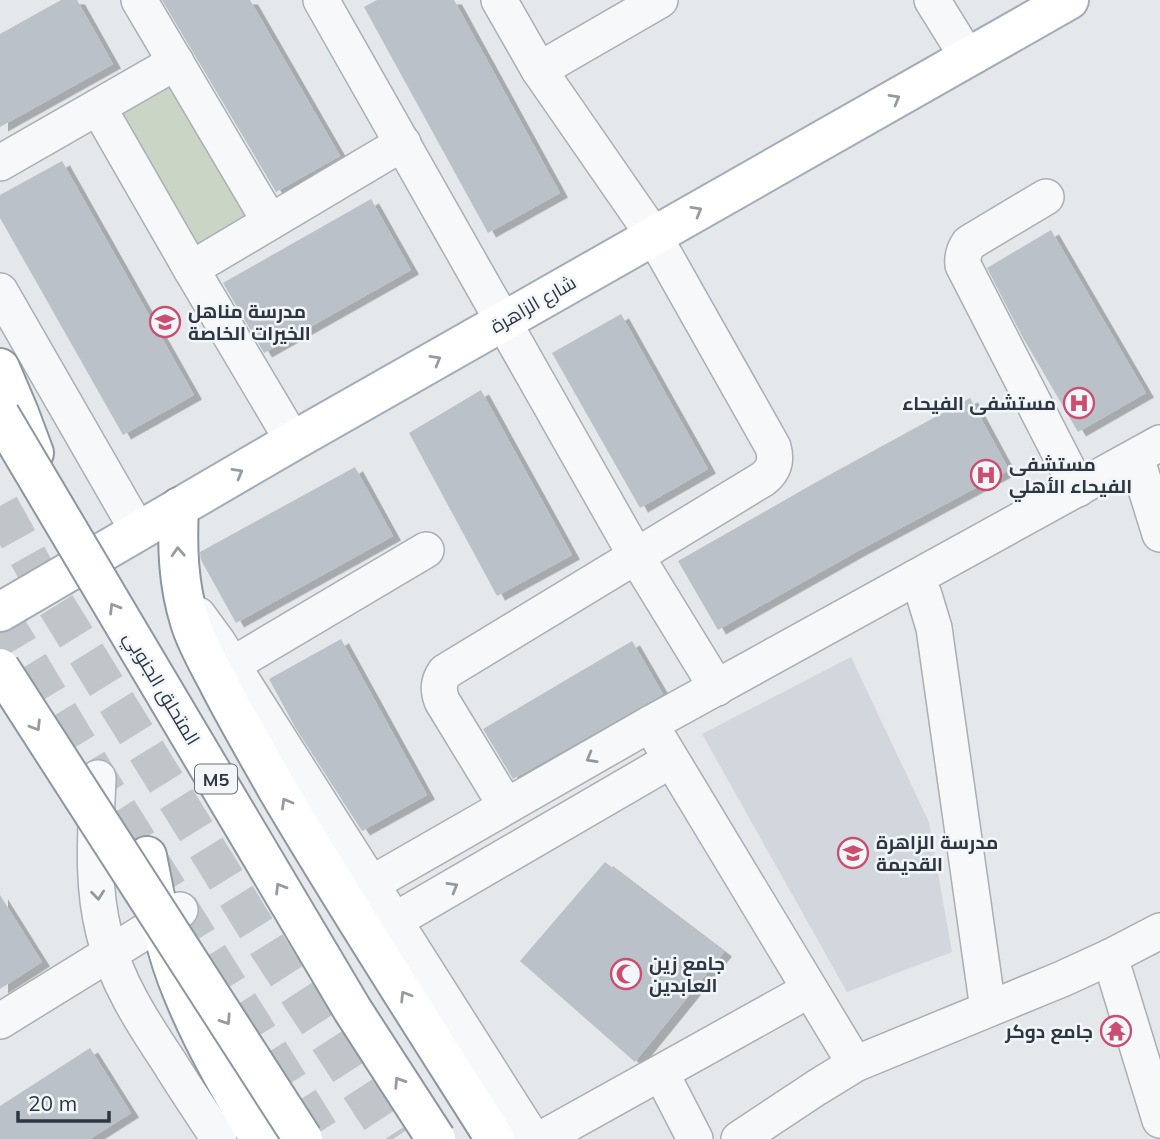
<svg xmlns="http://www.w3.org/2000/svg" width="1160" height="1139" font-family="Mulish,Cairo,sans-serif">
	<style>
		.built { fill: #d2d7dd }
		.green { fill: #cbd5c5 }
		.building { fill: #bbc1c8; filter: url(#shadow) }
		.lines { fill: none; stroke-linecap: round; stroke-linejoin: round }
		.primary-tunnel { stroke: #bfc5c9; stroke-width: 38; stroke-dasharray: 38 19; stroke-linecap: butt }
		.minor-casing { stroke: #a9afb5; stroke-width: 38 }
		.primary-casing { stroke: #a3adb7; stroke-width: 42 }
		.motorway-casing { stroke: #8b97a1; stroke-width: 42 }
		.minor { stroke: #f6f8f9; stroke-width: 35 }
		.primary { stroke: #fff; stroke-width: 38 }
		.motorway { stroke: #fff; stroke-width: 38 }
		.motorway-bridge-casing { stroke: #8b97a1; stroke-width: 42; stroke-linecap: butt }
		.motorway-bridge { stroke: #fff; stroke-width: 38 }
		.oneway { stroke: #969ba1 }
		.oneway2 { stroke: #91989e }
		.labels { text-anchor: middle; dominant-baseline: central; stroke-width: 5; stroke-linejoin: round; paint-order: stroke }
		.shield { fill: #f3f6f8; stroke: #687079; stroke-width: 2 }
		.shield-label { font-size: 18px; font-weight: bold; fill: #2c3743 }
		.street-label { font-size: 19px; fill: #2c3743; stroke: #f3f6f8 }
		.poi-label { font-size: 19px; font-weight: bold; fill: #2c3743; stroke: #f3f6f8; text-anchor: start }
	</style>
	<defs>
		<filter id="shadow"><feDropShadow dx="8" dy="4.5" stdDeviation="0" flood-color="#0004"/></filter>
	</defs>
	<rect width="100%" height="100%" fill="#e4e8eb"/>
	<!-- built -->
	<path class="built" d="M 851,657 L 929,822 L 952,952 L 847,992 L 702,734 Z"/>
	<!-- green -->
	<path class="green" d="M 177,81 L 257,217 L 196,253 L 117,117 Z"/>
	<!-- building -->
	<g class="building">
		<path d="M 61,0 L 77,0 L 113,64 L 0,127 L 0,34 Z"/>
		<path d="M 162,0 L 250,0 L 340,156 L 276,192 Z"/>
		<path d="M 377,0 L 454,0 L 560,193 L 488,233 L 364,7 Z"/>
		<path d="M 62,161 L 194,395 L 123,435 L 0,218 L 0,195 Z"/>
		<path d="M 371,199 L 411,270 L 264,353 L 223,283 Z"/>
		<path d="M 1051,230 L 1146,393 L 1078,432 L 1022,336 L 987,268 Z"/>
		<path d="M 621,314 L 708,469 L 640,508 L 552,353 Z"/>
		<path d="M 481,390 L 572,555 L 497,596 L 409,433 Z"/>
		<path d="M 970,398 L 1009,470 L 858,551 L 718,630 L 678,561 L 820,480 Z"/>
		<path d="M 355,467 L 393,536 L 236,623 L 201,560 L 200,552 Z"/>
		<path d="M 341,639 L 427,795 L 362,831 L 295,727 L 269,679 Z"/>
		<path d="M 632,641 L 663,694 L 513,779 L 483,729 Z"/>
		<path d="M 605,862 L 724,952 L 635,1062 L 520,961 Z"/>
		<path d="M 0,895 L 42,962 L 0,989 Z"/>
		<path d="M 90,1048 L 131,1113 L 90,1139 L 0,1139 L 0,1106 Z"/>
	</g>
	<g class="lines">
		<!-- primary-tunnel -->
		<g class="primary-tunnel">
			<path d="M 0,506 L 45,587 L 268,947 L 393,1139"/>
			<path d="M 0,615 L 98,778 L 324,1139"/>
		</g>
		<!-- minor casing -->
		<g class="minor-casing">
			<g id="minor">
				<path d="M 139,0 L 270,222"/>
				<path d="M 321,0 L 636,556 L 717,688"/>
				<path d="M 499,0 L 539,70 L 654,236 L 773,447 C 777,461 774,470 763,479 L 445,672 C 438,682 438,690 442,701 L 506,806"/>
				<path d="M 932,0 L 968,58"/>
				<path d="M 539,70 L 660,0"/>
				<path d="M 98,107 L 191,269 L 293,441"/>
				<path d="M 0,163 L 176,62"/>
				<path d="M 1046,197 L 969,243 C 964,250 962,256 963,265 L 1078,489"/>
				<path d="M 191,269 L 403,143"/>
				<path d="M 0,291 L 138,531"/>
				<path d="M 1136,457 L 1160,534"/>
				<path d="M 915,578 L 924,595 L 934,628 L 988,1009"/>
				<path d="M 198,615 L 217,641 L 533,1139"/>
				<path d="M 232,665 L 426,550"/>
				<path d="M 650,724 L 855,1064"/>
				<path d="M 98,778 C 96,830 91,882 104,933 C 115,980 143,1023 169,1062 C 185,1088 202,1113 219,1139"/>
				<path d="M 371,884 L 650,724 L 1160,443"/>
				<path d="M 394,921 L 671,760"/>
				<path d="M 1110,957 L 1160,1120"/>
				<path d="M 0,1021 L 180,910"/>
				<path d="M 661,1073 L 695,1139"/>
				<path d="M 541,1139 L 809,990"/>
				<path d="M 739,1139 L 816,1088 L 855,1064 L 1062,979 L 1110,957 L 1160,931"/>
			</g>
		</g>
		<!-- primary casing -->
		<g class="primary-casing">
			<path id="primary" d="M 0,612 L 293,441 L 1069,0"/>
		</g>
		<!-- motorway casing -->
		<g class="motorway-casing">
			<g id="motorway">
				<path d="M 0,368 L 19,413 L 34,453"/>
				<path d="M 179,507 C 177,546 178,584 190,622 C 196,642 207,661 217,680 C 235,716 256,751 276,787 C 346,906 421,1022 495,1139"/>
				<path d="M 147,856 C 156,901 164,948 182,991 C 203,1043 231,1091 260,1139"/>
			</g>
		</g>
		<!-- minor -->
		<use href="#minor" class="minor"/>
		<!-- primary -->
		<use href="#primary" class="primary"/>
		<!-- motorway -->
		<use href="#motorway" class="motorway"/>
		<!-- motorway-bridge casing -->
		<g class="motorway-bridge-casing">
			<g id="motorway-bridge">
				<path d="M 0,415 L 352,1009 L 436,1139"/>
				<path d="M 0,668 L 303,1139"/>
			</g>
		</g>
		<!-- motorway-bridge -->
		<use href="#motorway-bridge" class="motorway-bridge"/>
	</g>
	<!-- one-way arrows -->
	<defs><path id="oneway-chevron" d="M-2-3.5L2.5 0L-2 3.5" fill="none" stroke-width="1.6" stroke-linecap="round" stroke-linejoin="round" transform="scale(1.75)"/></defs>
	<g class="oneway">
		<use href="#oneway-chevron" transform="translate(895 99) rotate(-30)"/>
		<use href="#oneway-chevron" transform="translate(697 211) rotate(-30)"/>
		<use href="#oneway-chevron" transform="translate(436 360) rotate(-30)"/>
		<use href="#oneway-chevron" transform="translate(238 473) rotate(-30)"/>
		<use href="#oneway-chevron" transform="translate(178 552) rotate(-93)"/>
		<use href="#oneway-chevron" transform="translate(114 608) rotate(-121)"/>
		<use href="#oneway-chevron" transform="translate(36 726) rotate(58)"/>
		<use href="#oneway-chevron" transform="translate(286 803) rotate(-120)"/>
		<use href="#oneway-chevron" transform="translate(280 888) rotate(-121)"/>
		<use href="#oneway-chevron" transform="translate(405 996) rotate(-122)"/>
		<use href="#oneway-chevron" transform="translate(226 1020) rotate(57)"/>
		<use href="#oneway-chevron" transform="translate(399 1082) rotate(-123)"/>
	</g>
	<g class="oneway2">
		<use href="#oneway-chevron" transform="translate(591 758) rotate(150)"/>
		<use href="#oneway-chevron" transform="translate(453 887) rotate(-30)"/>
		<use href="#oneway-chevron" transform="translate(98 895) rotate(84)"/>
	</g>
	<!-- icons -->
	<defs>
		<g id="school-ring" transform="scale(1.575)"><circle r="9.5" fill="#f3f6f8" stroke="#cb4e70" stroke-width="1.5"/><path d="M0-5L7-2L0 1L-7-2ZM-4 1L0 2.5L4 1V4Q0 6-4 4Z" fill="#cb4e70"/></g>
		<g id="hospital-ring" transform="scale(1.575)"><circle r="9.5" fill="#f3f6f8" stroke="#cb4e70" stroke-width="1.5"/><path d="M-5-5h3v3.5h4V-5h3V5h-3V1.5h-4V5h-3Z" fill="#cb4e70"/></g>
		<g id="mosque-ring" transform="scale(1.575)"><circle r="9.5" fill="#f3f6f8" stroke="#cb4e70" stroke-width="1.5"/><path d="M3.5-4.9A6 6 0 1 0 3.5 4.9A5 5 0 1 1 3.5-4.9Z" fill="#cb4e70"/></g>
		<g id="temple-ring" transform="scale(1.575)"><circle r="9.5" fill="#f3f6f8" stroke="#cb4e70" stroke-width="1.5"/><path d="M0-6L5-2H3V0L6.5 2.5H4V6H1.5V3h-3V6H-4V2.5H-6.5L-3 0V-2H-5Z" fill="#cb4e70"/></g>
	</defs>
	<g fill-rule="evenodd">
		<use href="#school-ring" x="165" y="322"/>
		<use href="#hospital-ring" x="1079" y="403"/>
		<use href="#hospital-ring" x="986" y="475"/>
		<use href="#school-ring" x="853" y="853"/>
		<use href="#mosque-ring" x="626" y="974"/>
		<use href="#temple-ring" x="1116" y="1031"/>
	</g>
	<g class="labels">
		<!-- shield labels -->
		<rect class="shield" x="195" y="764.5" width="42" height="29" rx="5"/>
		<g class="shield-label">
			<text x="216" y="779">M5</text>
		</g>
		<!-- street labels -->
		<g class="street-label">
			<text transform="translate(533 304) rotate(-30)">شارع الزاهرة</text>
			<text transform="translate(162 688) rotate(59)">المتحلق الجنوبي</text>
		</g>
		<!-- poi labels -->
		<g class="poi-label">
			<text x="188" y="311">مدرسة مناهل<tspan x="188" dy="22">الخيرات الخاصة</tspan></text>
			<text x="1056" y="403" text-anchor="end">مستشفى الفيحاء</text>
			<text x="1009" y="464">مستشفى<tspan x="1009" dy="22">الفيحاء الأهلي</tspan></text>
			<text x="876" y="842">مدرسة الزاهرة<tspan x="876" dy="22">القديمة</tspan></text>
			<text x="649" y="963">جامع زين<tspan x="649" dy="22">العابدين</tspan></text>
			<text x="1093" y="1031" text-anchor="end">جامع دوكر</text>
		</g>
	</g>
	<!-- scale -->
	<path d="M18 1111v10h91v-10" fill="none" stroke="#2c3743" stroke-width="3.5"/>
	<text x="28" y="1111" font-size="21" fill="#2c3743" stroke="#f3f6f8" stroke-width="5" paint-order="stroke">20 m</text>
</svg>
